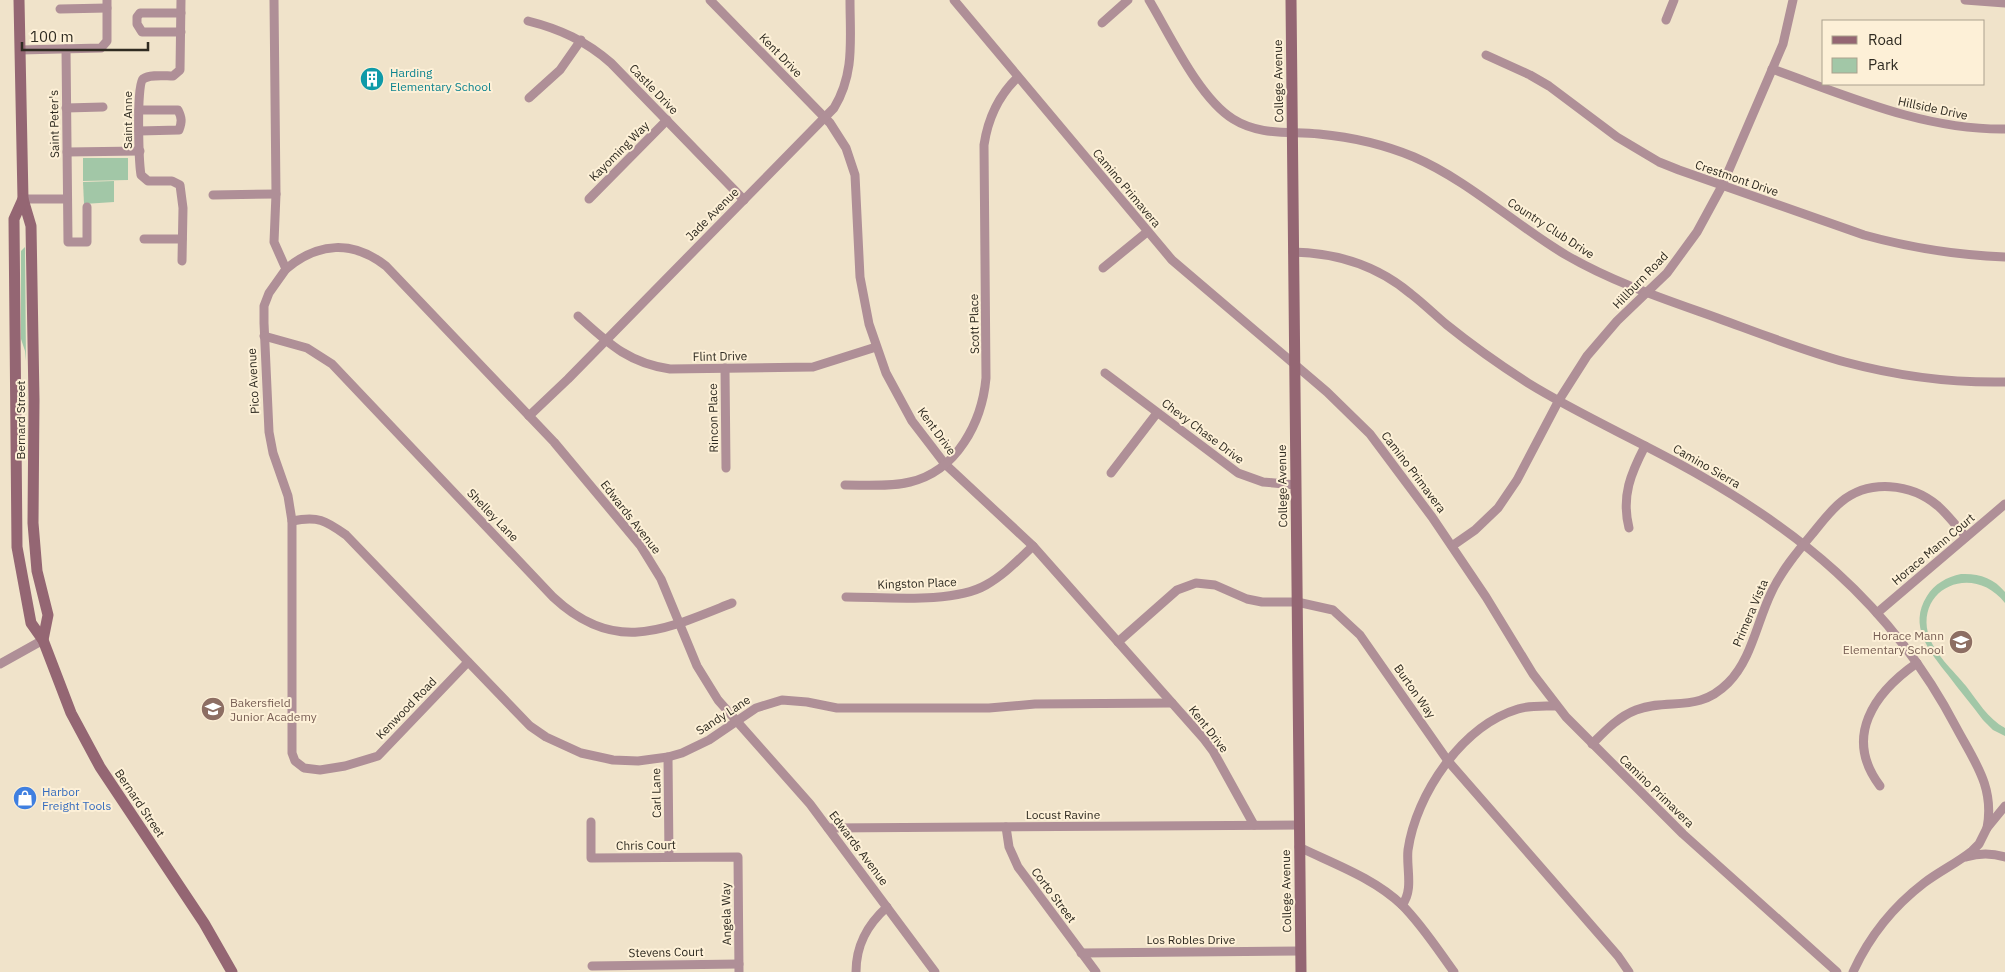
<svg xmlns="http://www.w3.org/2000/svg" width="2005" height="972" font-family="'IBM Plex Sans',sans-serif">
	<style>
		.green { fill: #a2c7a7 }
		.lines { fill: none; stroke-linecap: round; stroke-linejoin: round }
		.street { stroke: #af8f97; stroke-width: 9 }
		.secondary { stroke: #946673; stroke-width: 11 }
		.labels { text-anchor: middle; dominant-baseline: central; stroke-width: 4; stroke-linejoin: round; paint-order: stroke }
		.street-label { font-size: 12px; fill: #2f2b21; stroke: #fdf0d7 }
		.culture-label { font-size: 12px; fill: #0d838f; stroke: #fdf0d7; text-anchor: start }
		.education-label { font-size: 12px; fill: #785e54; stroke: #fdf0d7; text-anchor: end }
		.shop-label { font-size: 12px; fill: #366cbe; stroke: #fdf0d7; text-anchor: start }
	</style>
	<rect width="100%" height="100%" fill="#f0e3ca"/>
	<!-- green -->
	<g class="green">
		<path d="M 83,158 L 128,158 L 128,180 L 83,181 Z"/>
		<path d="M 114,181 L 114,202 L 84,204 L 83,182 Z"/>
		<path d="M 25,247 L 26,361 L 25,351 L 21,339 L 21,251 Z"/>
		<path d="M 1961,574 C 1978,573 1994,578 2005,592 L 2005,603 C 1974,563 1917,587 1928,633 C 1933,653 1954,671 1966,686 C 1977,700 1988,719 2005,728 L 2005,736 L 1993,730 L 1983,720 C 1972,705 1959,690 1948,675 C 1929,651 1908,626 1927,596 C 1934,584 1947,577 1961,574 Z"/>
	</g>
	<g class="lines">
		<!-- street -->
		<g class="street">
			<path d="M 181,0 L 180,70 L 173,76 C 165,76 150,74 143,79 C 136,85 139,163 141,175 L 148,181 L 172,181 L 180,185 L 183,208 L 182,261"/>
			<path d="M 274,0 L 276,194 L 274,242 L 286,269 L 269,293 L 264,306 L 264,323 L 269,432 L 273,453 L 288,496 L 292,521 L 292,753 L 295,761 L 304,768 L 320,770 L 345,766 L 378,756 L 468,662"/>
			<path d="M 710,0 L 830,123 L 846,148 L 855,175 L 860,277 L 869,324 L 886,373 L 912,421 L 945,464 L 1033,546 L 1204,739 L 1213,751 L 1254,825"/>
			<path d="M 954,0 L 1172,260 L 1327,392 L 1370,434 L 1432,517 L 1486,597 L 1533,674 L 1566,717 L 1683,834 L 1837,972"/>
			<path d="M 1149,0 C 1170,35 1199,98 1233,119 C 1260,136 1289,131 1319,134 C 1351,137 1383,144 1414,157 C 1469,181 1514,224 1566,255 C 1614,283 1667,300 1720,319 C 1761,334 1802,350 1845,362 C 1897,376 1951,383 2005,382"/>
			<path d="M 1965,0 L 2005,3"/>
			<path d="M 60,9 L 107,8"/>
			<path d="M 181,13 L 140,13 L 137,17 L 137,24 L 142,32 L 181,32"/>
			<path d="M 1666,20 L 1674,0"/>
			<path d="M 528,21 C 560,29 586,41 611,63 L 744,200"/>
			<path d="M 1102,23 L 1128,0"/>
			<path d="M 66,49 L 68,242 L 87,242 L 87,207"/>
			<path d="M 20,50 L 101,48 L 107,41 L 107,0"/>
			<path d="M 1486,55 L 1530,75 L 1549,86 L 1617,137 L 1659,162 L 1679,170 L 1864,235 C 1911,248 1957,255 2005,257"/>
			<path d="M 1772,69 C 1848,96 1923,130 2005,129"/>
			<path d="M 529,98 L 560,70 L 581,40"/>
			<path d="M 66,108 L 103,107"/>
			<path d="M 139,110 L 178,110 C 182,118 182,122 179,130 L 139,131"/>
			<path d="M 67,152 L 140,151"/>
			<path d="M 213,195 L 276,194"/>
			<path d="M 23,199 L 67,199"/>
			<path d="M 589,199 L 667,120"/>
			<path d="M 144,239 L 182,239"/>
			<path d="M 1293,252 C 1336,253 1378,266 1411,294 C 1424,304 1435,315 1447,325 C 1473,346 1500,365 1528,383 C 1575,412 1626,435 1674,461 C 1795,526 1891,603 1956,727 C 1974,761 1995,787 1987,828"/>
			<path d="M 1103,268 L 1147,232"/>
			<path d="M 286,269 C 318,242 353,240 386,266 L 554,442 L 640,545 L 661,579 L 697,666 L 718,700 L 810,804 L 935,972"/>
			<path d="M 578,316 C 608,343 628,363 670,369 L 813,367 L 876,347"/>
			<path d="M 264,336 L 307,348 L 332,364 L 553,597 C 615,655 664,630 732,603"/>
			<path d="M 725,368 L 726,468"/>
			<path d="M 1105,373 L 1238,473 L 1263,482 L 1296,485"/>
			<path d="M 529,416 L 568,379 L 834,108 C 855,73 850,40 850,0"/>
			<path d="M 1111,473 L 1157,413"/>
			<path d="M 845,485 C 866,485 889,487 910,482 C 957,471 982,422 986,378 L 984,145 C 988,118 998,96 1018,77"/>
			<path d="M 292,521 C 318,516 325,520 346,535 L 530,726 L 546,737 L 581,753 L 613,760 L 638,761 L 668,757 L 682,753 L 709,740 L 756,708 L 782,700 L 807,702 L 837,708 L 989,708 L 1035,704 L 1172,703"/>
			<path d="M 1629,528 C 1621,496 1631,473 1645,446"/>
			<path d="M 1452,546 L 1475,530 L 1498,508 L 1517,480 L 1559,400 L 1587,356 L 1617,321 L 1667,273 L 1697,232 L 1722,186 L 1783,44 L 1793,0"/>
			<path d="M 846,597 C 885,597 953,604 986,585 C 1004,575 1018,560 1033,546"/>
			<path d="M 1877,613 L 2005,504"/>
			<path d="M 1118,642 L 1177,590 L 1196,583 L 1215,585 L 1247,599 L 1262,602 L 1297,602 L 1333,610 L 1360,635 L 1448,761 L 1618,956 L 1629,972"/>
			<path d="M 0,664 L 43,640"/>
			<path d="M 1592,744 C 1605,731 1618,717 1636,710 C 1670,697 1697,714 1728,683 C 1752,659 1757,621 1772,591 C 1782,570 1798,551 1813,533 C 1822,522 1830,511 1841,502 C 1869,479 1911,483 1938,506 C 1948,515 1957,527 1966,537"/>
			<path d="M 668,757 L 669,857"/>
			<path d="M 1880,786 C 1843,737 1874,693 1917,663"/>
			<path d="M 591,822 L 591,858 L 738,857 L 739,972"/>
			<path d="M 1006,827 L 1009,847 L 1018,867 L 1096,972"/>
			<path d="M 828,828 L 1299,825"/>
			<path d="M 1299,847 C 1334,864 1374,878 1402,905 C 1422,925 1438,950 1454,972"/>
			<path d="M 1966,857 C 1979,853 1992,853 2005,857"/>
			<path d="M 1402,905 C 1414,890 1406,868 1408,850 C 1416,794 1462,726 1518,709 C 1530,705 1544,706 1556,706"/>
			<path d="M 1081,953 L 1300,951"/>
			<path d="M 592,966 L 739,964"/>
			<path d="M 856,972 C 856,945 867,925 887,907"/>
			<path d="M 1853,972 C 1869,937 1894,906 1924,883 C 1940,871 1957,863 1972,851 L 1979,844 L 1987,828 L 2005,806"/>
		</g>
		<!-- secondary -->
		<g class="secondary">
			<path d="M 19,0 L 23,199 L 31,226 L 34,400 L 33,523 L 37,571 L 48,615 L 43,640"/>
			<path d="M 1291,0 L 1301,972"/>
			<path d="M 23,199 L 14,219 L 17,547 L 31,623 L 43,640 L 71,713 L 100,767 L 204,923 L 232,972"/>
		</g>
	</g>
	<!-- icons -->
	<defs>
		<g id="building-disc" transform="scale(1.25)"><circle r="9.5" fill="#0f9aa8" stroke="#fdf0d7"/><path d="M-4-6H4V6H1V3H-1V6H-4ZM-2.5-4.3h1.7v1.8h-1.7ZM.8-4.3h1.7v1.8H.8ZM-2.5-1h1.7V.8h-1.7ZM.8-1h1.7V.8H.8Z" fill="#fff"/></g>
		<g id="school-disc" transform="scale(1.25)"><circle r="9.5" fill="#8d6e63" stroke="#fdf0d7"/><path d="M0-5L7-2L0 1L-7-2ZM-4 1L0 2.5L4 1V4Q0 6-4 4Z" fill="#fff"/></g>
		<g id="shop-disc" transform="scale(1.25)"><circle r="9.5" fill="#3f7fe0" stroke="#fdf0d7"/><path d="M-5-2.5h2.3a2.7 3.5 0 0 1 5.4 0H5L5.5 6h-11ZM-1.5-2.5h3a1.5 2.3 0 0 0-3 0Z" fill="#fff"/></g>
	</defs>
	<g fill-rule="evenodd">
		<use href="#building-disc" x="372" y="79"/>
		<use href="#school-disc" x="1961" y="642"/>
		<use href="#school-disc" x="213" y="709"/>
		<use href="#shop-disc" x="25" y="798"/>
	</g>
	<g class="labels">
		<!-- street labels -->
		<g class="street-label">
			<text transform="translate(781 55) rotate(46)">Kent Drive</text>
			<text transform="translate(1278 81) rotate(-91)">College Avenue</text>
			<text transform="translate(654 89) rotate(46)">Castle Drive</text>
			<text transform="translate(1933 108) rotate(12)">Hillside Drive</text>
			<text transform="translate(127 120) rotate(-90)">Saint Anne</text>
			<text transform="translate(54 124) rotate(-91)">Saint Peter's</text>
			<text transform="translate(619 151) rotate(-45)">Kayoming Way</text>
			<text transform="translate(1737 178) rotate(19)">Crestmont Drive</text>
			<text transform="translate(1127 188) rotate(50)">Camino Primavera</text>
			<text transform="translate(712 214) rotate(-45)">Jade Avenue</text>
			<text transform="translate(1551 228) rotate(33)">Country Club Drive</text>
			<text transform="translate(1640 280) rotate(-46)">Hillburn Road</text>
			<text transform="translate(974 324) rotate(-91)">Scott Place</text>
			<text transform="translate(720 356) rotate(-1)">Flint Drive</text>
			<text transform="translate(253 381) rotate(-93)">Pico Avenue</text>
			<text transform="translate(713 418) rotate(-91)">Rincon Place</text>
			<text transform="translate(20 420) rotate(-90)">Bernard Street</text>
			<text transform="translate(937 431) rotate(54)">Kent Drive</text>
			<text transform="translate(1203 431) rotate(37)">Chevy Chase Drive</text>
			<text transform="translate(1707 466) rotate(30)">Camino Sierra</text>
			<text transform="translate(1414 472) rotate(53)">Camino Primavera</text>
			<text transform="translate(1282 486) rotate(-91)">College Avenue</text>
			<text transform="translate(493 515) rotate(46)">Shelley Lane</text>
			<text transform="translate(631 517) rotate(52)">Edwards Avenue</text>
			<text transform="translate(1933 549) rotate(-40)">Horace Mann Court</text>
			<text transform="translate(917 583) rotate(-2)">Kingston Place</text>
			<text transform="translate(1750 613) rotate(-67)">Primera Vista</text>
			<text transform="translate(1415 691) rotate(55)">Burton Way</text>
			<text transform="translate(406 708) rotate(-46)">Kenwood Road</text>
			<text transform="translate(723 715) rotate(-33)">Sandy Lane</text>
			<text transform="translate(1209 729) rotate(52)">Kent Drive</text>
			<text transform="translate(1657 791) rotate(44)">Camino Primavera</text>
			<text transform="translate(656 793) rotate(-91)">Carl Lane</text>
			<text transform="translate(140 803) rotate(56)">Bernard Street</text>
			<text x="1063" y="814">Locust Ravine</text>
			<text transform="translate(646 845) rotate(-1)">Chris Court</text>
			<text transform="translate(859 848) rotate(53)">Edwards Avenue</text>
			<text transform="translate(1286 891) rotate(-91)">College Avenue</text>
			<text transform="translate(1054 895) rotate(53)">Corto Street</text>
			<text transform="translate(726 914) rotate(-91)">Angela Way</text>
			<text x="1191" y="939">Los Robles Drive</text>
			<text transform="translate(666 952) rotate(-1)">Stevens Court</text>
		</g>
		<!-- culture labels -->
		<g class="culture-label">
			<text x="390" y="72">Harding<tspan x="390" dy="14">Elementary School</tspan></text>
		</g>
		<!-- education labels -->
		<g class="education-label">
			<text x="1944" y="635">Horace Mann<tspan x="1944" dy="14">Elementary School</tspan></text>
			<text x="230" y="702" text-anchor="start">Bakersfield<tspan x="230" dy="14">Junior Academy</tspan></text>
		</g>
		<!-- shop labels -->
		<g class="shop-label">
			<text x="42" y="791">Harbor<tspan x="42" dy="14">Freight Tools</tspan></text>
		</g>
	</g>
	<!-- legend -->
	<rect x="1822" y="20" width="162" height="65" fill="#fdf0d7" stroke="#aba18e"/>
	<rect x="1832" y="36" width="25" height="8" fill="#946673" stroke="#aba18e"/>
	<text x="1868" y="45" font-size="15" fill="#2f2b21">Road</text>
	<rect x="1832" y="58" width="25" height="15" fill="#a2c7a7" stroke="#aba18e"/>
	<text x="1868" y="70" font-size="15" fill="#2f2b21">Park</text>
	<!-- scale -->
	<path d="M22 42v8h126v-8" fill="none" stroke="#2f2b21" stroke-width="2.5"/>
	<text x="30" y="42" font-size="15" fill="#2f2b21" stroke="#fdf0d7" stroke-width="4" paint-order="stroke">100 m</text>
</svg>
